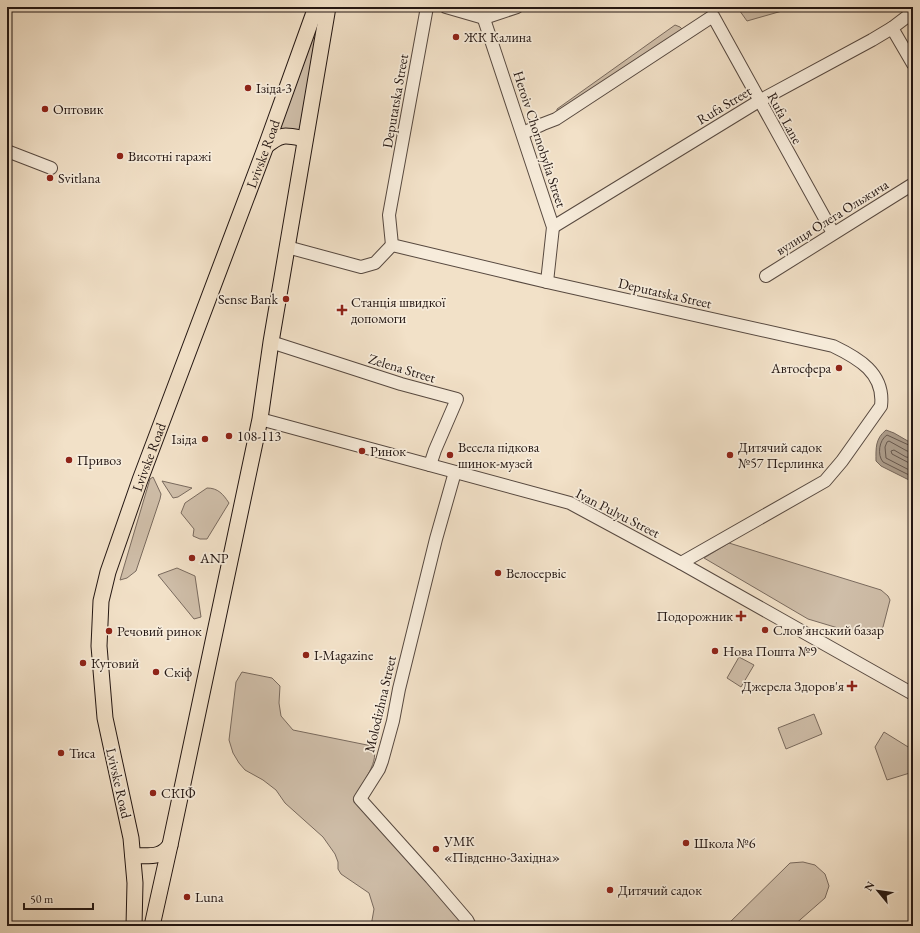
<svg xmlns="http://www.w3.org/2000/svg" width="920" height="933" font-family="'EB Garamond',serif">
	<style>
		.green { fill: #cfbea9; stroke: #796a5e }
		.water { fill: #ac9c8a; stroke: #75665a }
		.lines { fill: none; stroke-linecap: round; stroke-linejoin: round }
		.shore { stroke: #68594e; stroke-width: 1 }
		.minor-casing { stroke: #574940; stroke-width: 14 }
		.major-casing { stroke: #231612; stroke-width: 17 }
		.minor { stroke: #f7ecdb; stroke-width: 12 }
		.major { stroke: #f2e1c8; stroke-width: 15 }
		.poi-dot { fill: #8f2418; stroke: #f7ecdb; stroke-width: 1.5 }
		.labels { text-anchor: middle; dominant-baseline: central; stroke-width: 3.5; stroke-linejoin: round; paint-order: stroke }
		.poi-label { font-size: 14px; fill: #231612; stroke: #f7ecdb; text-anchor: start }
		.street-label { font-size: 14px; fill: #231612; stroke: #f7ecdb }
	</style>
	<rect width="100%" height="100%" fill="#f2e1c8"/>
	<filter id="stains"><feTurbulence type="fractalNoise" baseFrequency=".005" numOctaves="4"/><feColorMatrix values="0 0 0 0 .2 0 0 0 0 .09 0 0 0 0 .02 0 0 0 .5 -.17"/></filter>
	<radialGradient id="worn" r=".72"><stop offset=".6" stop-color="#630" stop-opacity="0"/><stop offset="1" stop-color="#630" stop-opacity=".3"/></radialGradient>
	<!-- green -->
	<g class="green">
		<path d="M 316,7 L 328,7 L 305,139 L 273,140 Z"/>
		<path d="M 737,7 L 796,7 L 747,21 Z"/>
		<path d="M 675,25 L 680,27 L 682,29 L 588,96 L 557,113 L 557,109 Z"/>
		<path d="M 153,477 L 154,479 L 161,494 L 160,499 L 136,571 L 127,578 L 120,580 L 150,479 Z"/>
		<path d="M 162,481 L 192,488 L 178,497 L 173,498 Z"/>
		<path d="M 207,488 C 218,488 223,494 229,503 L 207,539 L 200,539 L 193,536 L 194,529 L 181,513 L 185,503 Z"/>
		<path d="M 729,543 L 881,590 L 888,596 L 890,600 L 883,627 L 878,631 L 838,628 L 808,619 L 704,558 Z"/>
		<path d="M 177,568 L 195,576 L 201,617 L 194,619 L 158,575 Z"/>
		<path d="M 739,657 L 754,665 L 741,687 L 727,678 Z"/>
		<path d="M 242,672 L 272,678 L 280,686 L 279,703 L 281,716 L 293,730 L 372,746 C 382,759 361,785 354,797 L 358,804 L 459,917 L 464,926 L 416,926 L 408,923 L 399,926 L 371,926 L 374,909 L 369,893 L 341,874 L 338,869 L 338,862 L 335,854 L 323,837 L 285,803 L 276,790 L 263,780 L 245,770 L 239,763 L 233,753 L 229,740 L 236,682 Z"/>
		<path d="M 814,714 L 822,734 L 786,749 L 778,728 Z"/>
		<path d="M 884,732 L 913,750 L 913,772 L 887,780 L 875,747 Z"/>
		<path d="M 803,862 L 815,865 L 825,874 L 829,886 L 825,898 L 793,926 L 726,926 L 790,863 Z"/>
	</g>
	<!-- water -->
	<path class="water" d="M 886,430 L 894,433 L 913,444 L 913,482 L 881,466 L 876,461 C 876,448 875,439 886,430 Z"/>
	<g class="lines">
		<!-- shore -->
		<g class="shore">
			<path d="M 913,447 L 887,435 C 879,440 877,455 883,462 L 913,477"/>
			<path d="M 913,452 L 907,451 L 889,441 L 887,442 L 885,447 L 886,458 L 913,472"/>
			<path d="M 913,458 L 906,457 L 894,450 L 891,451 L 892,454 L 913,465"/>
		</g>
		<!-- minor casing -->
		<g class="minor-casing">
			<g id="minor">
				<path d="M 427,7 L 389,215 L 392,245 L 547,282 L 833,346 C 858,358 885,373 881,406 L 842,461 L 825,481 L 681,563"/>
				<path d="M 446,7 L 484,18 L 517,7"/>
				<path d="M 480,7 L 553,227 L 547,282"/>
				<path d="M 892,28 L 913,64"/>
				<path d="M 523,133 L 543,124 L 556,119 L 713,16 L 833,233"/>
				<path d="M 7,151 L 51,168"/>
				<path d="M 553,227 L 759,101 L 872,40 L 892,28 L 913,12"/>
				<path d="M 287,247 L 361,267 L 375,263 L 392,245"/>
				<path d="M 766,276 L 913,184"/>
				<path d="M 271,342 L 401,384 L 457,399 L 435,450 L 430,465"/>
				<path d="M 260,419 L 570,503 L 681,563 L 913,694"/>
				<path d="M 455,472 L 436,539 L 399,689 L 393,721 L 382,761 L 379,769 L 360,799 L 431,878 L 467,920 L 470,926"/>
			</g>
		</g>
		<!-- major casing -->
		<g class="major-casing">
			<g id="major">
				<path d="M 266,146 C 282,133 285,135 305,139"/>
				<path d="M 133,856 C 148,855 161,859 170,845"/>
				<path id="s1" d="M 134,926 L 135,883 L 131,838 L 105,718 L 99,646 L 101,601 L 108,572 L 140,480 L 266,146 L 316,7"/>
				<path d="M 152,926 L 170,845 L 260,419 L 271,342 L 328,7"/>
			</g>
		</g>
		<!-- minor -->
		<use href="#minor" class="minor"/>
		<!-- major -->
		<use href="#major" class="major"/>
	</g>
	<!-- markers -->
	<g class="poi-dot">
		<circle cx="456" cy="37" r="4"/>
		<circle cx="248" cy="88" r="4"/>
		<circle cx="45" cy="109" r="4"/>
		<circle cx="120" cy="156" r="4"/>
		<circle cx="50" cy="178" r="4"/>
		<circle cx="286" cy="299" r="4"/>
		<path d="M340 304h4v4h4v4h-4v4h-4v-4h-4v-4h4z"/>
		<circle cx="839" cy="368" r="4"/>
		<circle cx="229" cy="436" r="4"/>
		<circle cx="205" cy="439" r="4"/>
		<circle cx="362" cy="451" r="4"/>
		<circle cx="450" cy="455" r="4"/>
		<circle cx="730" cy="455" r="4"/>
		<circle cx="69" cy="460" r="4"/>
		<circle cx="192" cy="558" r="4"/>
		<circle cx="498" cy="573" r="4"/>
		<path d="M739 610h4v4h4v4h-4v4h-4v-4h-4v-4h4z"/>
		<circle cx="765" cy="630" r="4"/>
		<circle cx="109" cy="631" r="4"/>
		<circle cx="715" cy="651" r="4"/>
		<circle cx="306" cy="655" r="4"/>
		<circle cx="83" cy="663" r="4"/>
		<circle cx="156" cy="672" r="4"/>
		<path d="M850 680h4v4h4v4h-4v4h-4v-4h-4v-4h4z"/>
		<circle cx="61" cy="753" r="4"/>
		<circle cx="153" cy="793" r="4"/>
		<circle cx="686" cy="843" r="4"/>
		<circle cx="436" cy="849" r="4"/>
		<circle cx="610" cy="890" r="4"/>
		<circle cx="187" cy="897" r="4"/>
	</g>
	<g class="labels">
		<!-- poi labels -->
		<g class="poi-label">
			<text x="464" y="37">ЖК Калина</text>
			<text x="256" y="88">Ізіда-3</text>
			<text x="53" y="109">Оптовик</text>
			<text x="128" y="156">Висотні гаражі</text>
			<text x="58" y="178">Svitlana</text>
			<text x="278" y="299" text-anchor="end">Sense Bank</text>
			<text x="351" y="302">Станція швидкої<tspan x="351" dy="16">допомоги</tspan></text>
			<text x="831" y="368" text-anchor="end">Автосфера</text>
			<text x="237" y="436">108-113</text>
			<text x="197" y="439" text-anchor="end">Ізіда</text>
			<text x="458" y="447">Весела підкова<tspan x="458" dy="16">шинок-музей</tspan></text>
			<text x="738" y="447">Дитячий садок<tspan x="738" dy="16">№57 Перлинка</tspan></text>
			<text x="370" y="451">Ринок</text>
			<text x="77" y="460">Привоз</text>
			<text x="200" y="558">ANP</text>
			<text x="506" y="573">Велосервіс</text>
			<text x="733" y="616" text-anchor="end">Подорожник</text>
			<text x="773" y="630">Слов'янський базар</text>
			<text x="117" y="631">Речовий ринок</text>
			<text x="723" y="651">Нова Пошта №9</text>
			<text x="314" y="655">I-Magazine</text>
			<text x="91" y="663">Кутовий</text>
			<text x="164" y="672">Скіф</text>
			<text x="844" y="686" text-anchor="end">Джерела Здоров'я</text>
			<text x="69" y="753">Тиса</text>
			<text x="161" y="793">СКІФ</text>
			<text x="444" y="841">УМК<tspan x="444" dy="16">«Південно-Західна»</tspan></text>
			<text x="694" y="843">Школа №6</text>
			<text x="618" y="890">Дитячий садок</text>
			<text x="195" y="897">Luna</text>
		</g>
		<!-- street labels -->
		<g class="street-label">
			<text transform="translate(395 101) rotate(-80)">Deputatska Street</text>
			<text transform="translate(724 105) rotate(-31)">Rufa Street</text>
			<text transform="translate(785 118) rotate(61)">Rufa Lane</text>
			<text transform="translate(540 139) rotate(72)">Heroiv Chornobylia Street</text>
			<text stroke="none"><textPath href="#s1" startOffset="804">Lvivske Road</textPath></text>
			<text transform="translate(832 217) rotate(-32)">вулиця Олега Ольжича</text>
			<text transform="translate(665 293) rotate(13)">Deputatska Street</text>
			<text transform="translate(402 368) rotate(17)">Zelena Street</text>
			<text stroke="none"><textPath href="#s1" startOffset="480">Lvivske Road</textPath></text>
			<text transform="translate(618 513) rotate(27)">Ivan Pulyu Street</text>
			<text transform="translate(380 704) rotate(-77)">Molodizhna Street</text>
			<text transform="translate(119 783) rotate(77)">Lvivske Road</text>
		</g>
	</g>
	<!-- margin -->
	<rect width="920" height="933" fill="none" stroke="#f2e1c8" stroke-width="24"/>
	<rect x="8" y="8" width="904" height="917" fill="none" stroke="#231612" stroke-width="2"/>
	<rect x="12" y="12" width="896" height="909" fill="none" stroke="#231612"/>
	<!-- north arrow -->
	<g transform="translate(878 891) rotate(299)" stroke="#f7ecdb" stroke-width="3" paint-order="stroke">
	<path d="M0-3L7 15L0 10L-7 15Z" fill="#231612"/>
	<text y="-6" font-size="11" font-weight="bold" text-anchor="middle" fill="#231612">N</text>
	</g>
	<!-- scale -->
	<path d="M24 903v6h69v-6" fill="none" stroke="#231612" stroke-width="2"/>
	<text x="30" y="903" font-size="12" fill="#231612" stroke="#f7ecdb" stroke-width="3" paint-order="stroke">50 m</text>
	<rect width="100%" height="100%" filter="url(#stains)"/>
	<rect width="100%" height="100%" fill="url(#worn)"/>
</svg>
